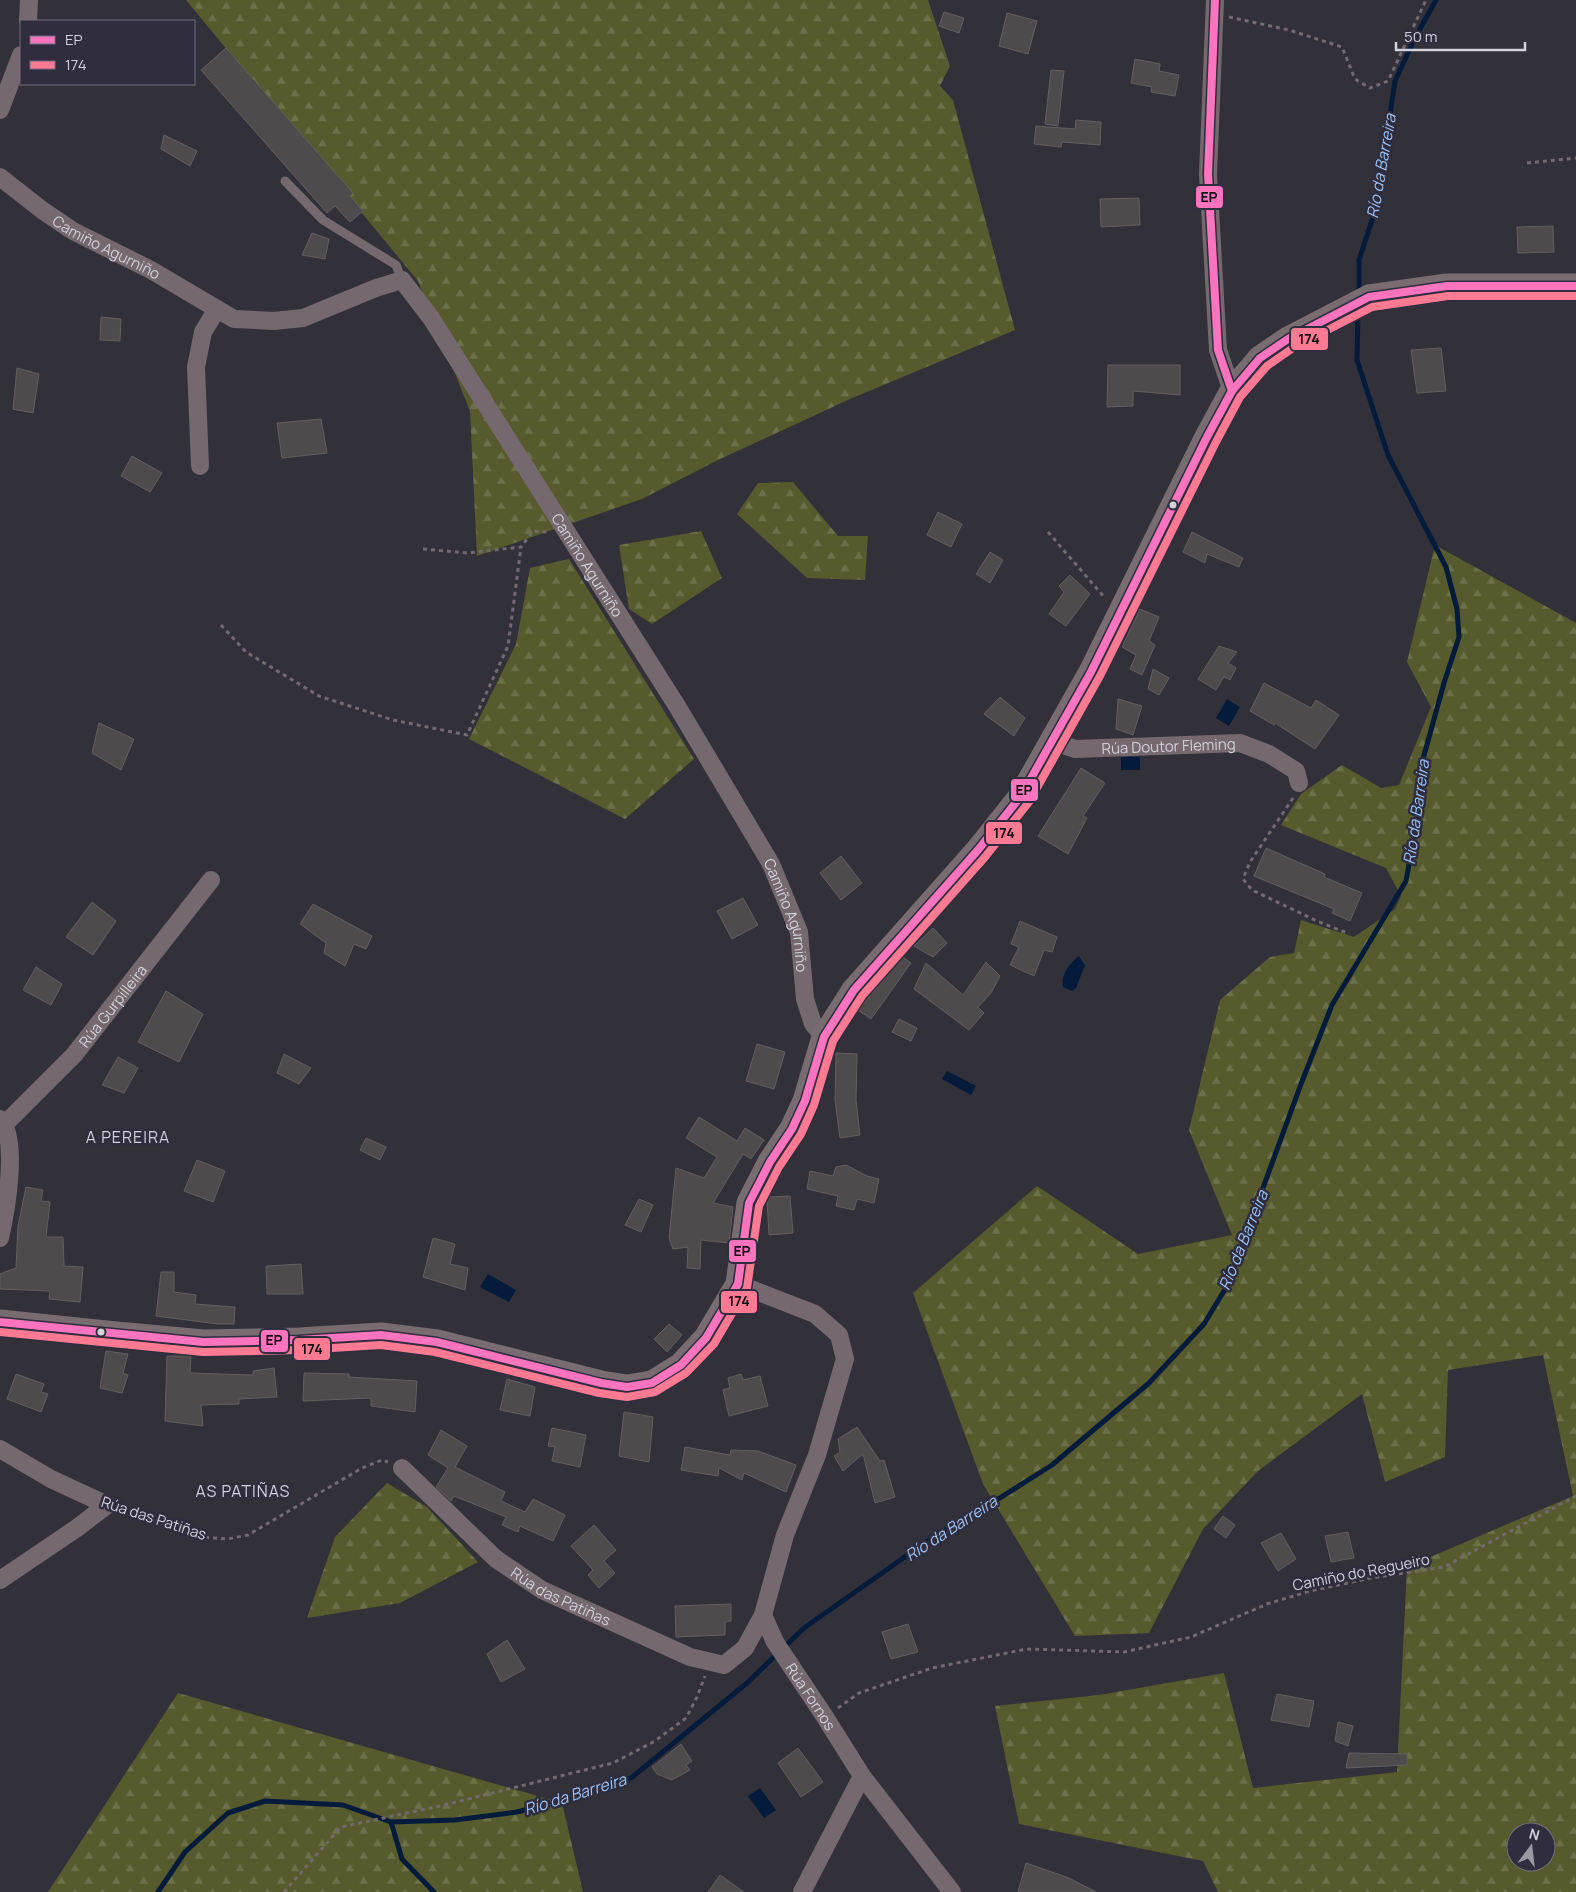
<svg xmlns="http://www.w3.org/2000/svg" width="1576" height="1892" font-family="Manrope,sans-serif">
	<style>
		.forest { fill: url(#forest-firs); fill-rule: evenodd }
		.water { fill: #041b3c }
		.lines { fill: none; stroke-linecap: round; stroke-linejoin: round }
		.stream { stroke: #041b3c; stroke-width: 5 }
		.building { fill: #4f4b4d; stroke: #635f60 }
		.path { stroke: #736a70; stroke-width: 3; stroke-dasharray: 4 4; stroke-linecap: butt }
		.lane { stroke: #75686e; stroke-width: 9 }
		.street { stroke: #75686e; stroke-width: 18 }
		.secondary { stroke: #786c71; stroke-width: 25 }
		.bus-1-casing { stroke: #2f2d3e; stroke-width: 11 }
		.bus-2-casing { stroke: #2f2d3e; stroke-width: 11 }
		.bus-1 { stroke: #fc73be; stroke-width: 8 }
		.bus-2 { stroke: #fe7a93; stroke-width: 8 }
		.bus-dot { fill: #d2d1dc; stroke: #2f2d3e; stroke-width: 2 }
		.labels { text-anchor: middle; dominant-baseline: central; stroke-width: 5; stroke-linejoin: round; paint-order: stroke }
		.street-label { font-size: 15px; fill: #d2d1dc; stroke: #2f2d3e }
		.water-label { font-size: 16px; font-style: italic; fill: #9bc2f6; stroke: #2f2d3e }
		.neighbourhood-label { font-size: 16px; letter-spacing: 1px; fill: #d2d1dc; stroke: #2f2d3e }
		.line-badge { stroke: #2f2d3e; stroke-width: 2 }
		.pale-badge-label { font-size: 14px; text-anchor: middle; font-weight: bold; fill: #111 }
	</style>
	<defs>
		<pattern id="forest-firs" width="22" height="20" patternUnits="userSpaceOnUse" patternTransform="scale(1.25)"><rect width="22" height="20" fill="#565a2c"/><path d="M5 1l3.5 6h-7zM16 11l3.5 6h-7z" fill="#6d714a"/></pattern>
	</defs>
	<rect width="100%" height="100%" fill="#32313a"/>
	<!-- forest -->
	<g class="forest">
		<path d="M 186,0 L 928,0 L 950,66 L 940,86 L 953,100 L 1015,330 L 850,399 L 718,460 L 642,499 L 477,556 L 470,411 L 418,281 Z"/>
		<path d="M 793,482 L 838,536 L 868,536 L 865,580 L 807,578 L 737,514 L 758,483 Z"/>
		<path d="M 701,531 L 722,578 L 652,624 L 629,609 L 619,545 Z"/>
		<path d="M 1435,545 L 1576,623 L 1576,1892 L 1218,1892 L 1203,1861 L 1019,1824 L 995,1706 L 1099,1695 L 1224,1673 L 1253,1788 L 1397,1772 L 1407,1567 L 1573,1496 L 1543,1355 L 1448,1370 L 1445,1457 L 1385,1482 L 1362,1394 L 1258,1471 L 1203,1529 L 1149,1633 L 1075,1636 L 983,1484 L 913,1293 L 1037,1186 L 1138,1254 L 1232,1235 L 1189,1130 L 1220,1000 L 1270,957 L 1294,953 L 1301,920 L 1354,937 L 1395,909 L 1401,896 L 1386,868 L 1281,825 L 1301,794 L 1342,765 L 1381,788 L 1399,785 L 1431,707 L 1407,662 ZM 1516,1832 L 1546,1832 L 1546,1862 L 1516,1862 Z"/>
		<path d="M 569,559 L 694,759 L 625,819 L 469,739 L 516,644 L 530,568 Z"/>
		<path d="M 387,1483 L 427,1507 L 478,1562 L 400,1603 L 307,1618 L 335,1537 Z"/>
		<path d="M 178,1693 L 562,1803 L 583,1892 L 48,1892 Z"/>
	</g>
	<!-- water -->
	<g class="water">
		<path d="M 1227,699 L 1240,707 L 1229,726 L 1216,718 Z"/>
		<rect x="1121" y="757" width="19" height="13"/>
		<path d="M 1079,956 L 1085,965 L 1076,988 L 1072,991 L 1063,987 C 1060,976 1070,962 1079,956 Z"/>
		<path d="M 947,1071 L 976,1086 L 971,1095 L 942,1079 Z"/>
		<path d="M 488,1274 L 516,1290 L 509,1302 L 480,1287 Z"/>
		<path d="M 760,1788 L 776,1810 L 764,1818 L 748,1796 Z"/>
	</g>
	<g class="lines">
		<!-- stream -->
		<g class="stream">
			<path d="M 1359,293 L 1359,260 L 1376,208 L 1395,81 L 1415,38 L 1436,0"/>
			<path d="M 391,1822 L 402,1859 L 434,1892"/>
			<path d="M 158,1892 L 185,1852 L 228,1813 L 265,1801 L 343,1805 L 391,1822 L 455,1820 L 517,1812 L 582,1795 L 631,1778 L 747,1683 L 804,1628 L 936,1535 L 987,1506 L 1052,1465 L 1149,1383 L 1204,1324 L 1227,1286 L 1301,1084 L 1332,1005 L 1406,881 L 1418,815 L 1423,759 L 1444,683 L 1459,637 L 1457,609 L 1446,567 L 1388,455 L 1357,360 L 1358,312"/>
		</g>
	</g>
	<!-- building -->
	<g class="building">
		<path d="M 944,12 L 964,18 L 959,33 L 939,26 Z"/>
		<path d="M 1007,13 L 1037,21 L 1028,54 L 999,46 Z"/>
		<path d="M 226,48 L 353,193 L 350,196 L 363,211 L 350,222 L 335,206 L 327,213 L 201,70 Z"/>
		<path d="M 1135,59 L 1160,64 L 1159,71 L 1179,75 L 1175,96 L 1151,92 L 1152,87 L 1131,83 Z"/>
		<path d="M 1051,70 L 1064,71 L 1058,126 L 1045,124 Z"/>
		<path d="M 1076,120 L 1101,122 L 1100,145 L 1062,142 L 1061,147 L 1034,144 L 1036,126 L 1075,129 Z"/>
		<path d="M 164,135 L 197,151 L 190,166 L 161,149 Z"/>
		<path d="M 1139,198 L 1140,225 L 1101,227 L 1100,199 Z"/>
		<path d="M 1553,226 L 1554,252 L 1518,253 L 1517,227 Z"/>
		<path d="M 312,233 L 329,239 L 325,259 L 302,255 Z"/>
		<path d="M 101,317 L 121,319 L 120,341 L 100,340 Z"/>
		<path d="M 1441,348 L 1446,391 L 1417,393 L 1411,350 Z"/>
		<path d="M 1108,365 L 1180,365 L 1180,395 L 1133,391 L 1133,406 L 1107,407 Z"/>
		<path d="M 17,368 L 39,374 L 33,413 L 13,409 Z"/>
		<path d="M 321,419 L 327,453 L 282,458 L 277,423 Z"/>
		<path d="M 132,456 L 162,473 L 150,492 L 121,476 Z"/>
		<path d="M 938,512 L 962,524 L 951,547 L 927,535 Z"/>
		<path d="M 1192,532 L 1243,558 L 1239,567 L 1207,554 L 1205,563 L 1183,552 Z"/>
		<path d="M 990,552 L 1003,560 L 990,583 L 976,574 Z"/>
		<path d="M 1070,575 L 1090,594 L 1066,626 L 1049,614 L 1064,592 L 1059,586 Z"/>
		<path d="M 1140,609 L 1159,617 L 1149,641 L 1155,645 L 1142,675 L 1130,669 L 1136,655 L 1122,647 Z"/>
		<path d="M 1219,646 L 1237,652 L 1228,663 L 1236,668 L 1230,680 L 1224,677 L 1216,690 L 1198,679 Z"/>
		<path d="M 1153,669 L 1169,678 L 1159,695 L 1148,689 Z"/>
		<path d="M 1264,683 L 1311,708 L 1316,700 L 1339,715 L 1315,749 L 1275,723 L 1274,725 L 1250,711 Z"/>
		<path d="M 1000,697 L 1025,718 L 1014,736 L 984,714 Z"/>
		<path d="M 1118,699 L 1142,706 L 1133,735 L 1116,729 Z"/>
		<path d="M 99,723 L 134,739 L 121,770 L 92,753 Z"/>
		<path d="M 1081,768 L 1105,783 L 1083,816 L 1087,818 L 1068,854 L 1038,836 Z"/>
		<path d="M 1266,848 L 1325,874 L 1324,877 L 1362,893 L 1350,921 L 1332,913 L 1334,909 L 1254,876 Z"/>
		<path d="M 841,856 L 862,883 L 841,900 L 820,873 Z"/>
		<path d="M 743,898 L 758,925 L 732,939 L 717,911 Z"/>
		<path d="M 92,902 L 116,921 L 93,955 L 66,937 Z"/>
		<path d="M 313,904 L 372,936 L 366,949 L 354,944 L 345,966 L 324,953 L 326,943 L 300,924 Z"/>
		<path d="M 1020,921 L 1057,937 L 1052,952 L 1044,950 L 1034,976 L 1010,965 L 1019,947 L 1011,944 Z"/>
		<path d="M 933,928 L 947,943 L 933,957 L 914,946 Z"/>
		<path d="M 903,957 L 911,963 L 871,1019 L 858,1010 Z"/>
		<path d="M 986,962 L 1000,976 L 991,993 L 978,1007 L 984,1013 L 969,1030 L 914,989 L 926,963 L 963,995 Z"/>
		<path d="M 36,967 L 62,984 L 51,1005 L 23,990 Z"/>
		<path d="M 166,991 L 203,1014 L 179,1062 L 138,1042 Z"/>
		<path d="M 899,1019 L 917,1028 L 911,1041 L 892,1032 Z"/>
		<path d="M 757,1044 L 785,1052 L 774,1089 L 746,1081 Z"/>
		<path d="M 836,1053 L 857,1054 L 856,1101 L 860,1135 L 840,1138 L 835,1100 Z"/>
		<path d="M 284,1054 L 311,1068 L 299,1084 L 277,1073 Z"/>
		<path d="M 118,1057 L 138,1068 L 124,1093 L 102,1085 Z"/>
		<path d="M 699,1117 L 737,1141 L 745,1128 L 764,1140 L 751,1159 L 743,1154 L 713,1203 L 733,1207 L 729,1243 L 701,1240 L 700,1269 L 687,1268 L 688,1247 L 673,1249 L 669,1238 L 676,1168 L 704,1178 L 717,1157 L 686,1138 Z"/>
		<path d="M 366,1138 L 386,1147 L 380,1160 L 360,1150 Z"/>
		<path d="M 197,1160 L 225,1171 L 213,1202 L 184,1191 Z"/>
		<path d="M 846,1165 L 867,1176 L 879,1179 L 874,1203 L 857,1199 L 854,1210 L 836,1206 L 838,1196 L 807,1189 L 810,1171 L 833,1176 L 836,1167 Z"/>
		<path d="M 26,1187 L 43,1190 L 41,1201 L 50,1202 L 46,1237 L 63,1237 L 64,1266 L 83,1267 L 80,1302 L 49,1299 L 50,1291 L 0,1289 L 0,1274 L 16,1268 L 18,1226 Z"/>
		<path d="M 790,1196 L 793,1233 L 769,1235 L 767,1200 L 768,1197 Z"/>
		<path d="M 639,1199 L 653,1205 L 641,1232 L 625,1225 Z"/>
		<path d="M 433,1238 L 455,1244 L 450,1264 L 468,1268 L 465,1290 L 423,1277 Z"/>
		<path d="M 301,1264 L 303,1294 L 267,1294 L 266,1266 Z"/>
		<path d="M 161,1272 L 174,1272 L 174,1292 L 196,1295 L 195,1304 L 235,1307 L 234,1324 L 218,1324 L 156,1316 Z"/>
		<path d="M 669,1324 L 682,1335 L 667,1352 L 654,1339 Z"/>
		<path d="M 106,1351 L 128,1354 L 123,1373 L 128,1375 L 122,1393 L 100,1388 Z"/>
		<path d="M 167,1356 L 191,1356 L 190,1373 L 253,1375 L 253,1371 L 274,1368 L 277,1397 L 239,1399 L 239,1404 L 201,1405 L 203,1426 L 165,1421 Z"/>
		<path d="M 304,1373 L 349,1374 L 349,1377 L 417,1381 L 415,1412 L 371,1406 L 371,1398 L 303,1401 Z"/>
		<path d="M 16,1374 L 44,1384 L 41,1392 L 48,1394 L 41,1412 L 7,1399 Z"/>
		<path d="M 741,1374 L 743,1380 L 760,1376 L 768,1406 L 729,1416 L 723,1390 L 730,1388 L 728,1378 Z"/>
		<path d="M 507,1379 L 535,1387 L 530,1416 L 500,1410 Z"/>
		<path d="M 624,1412 L 653,1417 L 649,1462 L 619,1456 Z"/>
		<path d="M 857,1427 L 880,1461 L 884,1460 L 895,1497 L 875,1503 L 863,1454 L 843,1471 L 834,1456 L 840,1452 L 838,1439 Z"/>
		<path d="M 552,1428 L 586,1435 L 580,1467 L 552,1461 L 555,1447 L 548,1446 Z"/>
		<path d="M 441,1430 L 467,1446 L 455,1467 L 505,1492 L 501,1501 L 525,1512 L 533,1499 L 565,1515 L 553,1541 L 520,1526 L 518,1532 L 502,1525 L 506,1517 L 454,1496 L 451,1501 L 436,1487 L 448,1468 L 428,1455 Z"/>
		<path d="M 685,1447 L 730,1455 L 731,1450 L 758,1451 L 796,1465 L 786,1492 L 744,1473 L 742,1480 L 719,1468 L 718,1476 L 681,1470 Z"/>
		<path d="M 1223,1516 L 1235,1525 L 1226,1538 L 1214,1529 Z"/>
		<path d="M 594,1525 L 616,1550 L 604,1561 L 615,1573 L 599,1588 L 588,1575 L 593,1570 L 571,1546 Z"/>
		<path d="M 1348,1532 L 1354,1558 L 1331,1562 L 1325,1536 Z"/>
		<path d="M 1281,1533 L 1296,1559 L 1278,1571 L 1261,1543 Z"/>
		<path d="M 731,1604 L 731,1621 L 725,1622 L 725,1635 L 676,1637 L 675,1606 Z"/>
		<path d="M 908,1624 L 918,1652 L 891,1659 L 882,1632 Z"/>
		<path d="M 507,1640 L 525,1669 L 501,1682 L 487,1654 Z"/>
		<path d="M 1277,1694 L 1314,1701 L 1309,1727 L 1271,1720 Z"/>
		<path d="M 1338,1722 L 1353,1726 L 1348,1746 L 1335,1741 Z"/>
		<path d="M 681,1744 L 692,1761 L 686,1765 L 690,1770 L 672,1780 L 657,1774 L 652,1767 Z"/>
		<path d="M 798,1748 L 823,1782 L 801,1797 L 778,1763 Z"/>
		<path d="M 1349,1753 L 1407,1754 L 1407,1765 L 1346,1768 Z"/>
		<path d="M 1026,1863 L 1069,1878 L 1096,1892 L 1018,1892 Z"/>
		<path d="M 720,1875 L 744,1892 L 708,1892 Z"/>
	</g>
	<g class="lines">
		<!-- path -->
		<g class="path">
			<path d="M 1229,17 L 1289,30 L 1342,47 L 1355,79 L 1370,88 L 1388,81 L 1426,0"/>
			<path d="M 1527,163 L 1576,158"/>
			<path d="M 1048,532 L 1105,598"/>
			<path d="M 423,549 L 468,553 L 521,547 L 533,531 L 547,532"/>
			<path d="M 221,625 L 246,652 L 319,696 L 393,720 L 467,735 L 508,646 L 521,547"/>
			<path d="M 1293,798 L 1250,862 L 1243,879 L 1252,890 L 1317,921 L 1347,933"/>
			<path d="M 122,1509 L 201,1537 L 227,1539 L 248,1535 L 362,1468 L 382,1460 L 388,1462"/>
			<path d="M 838,1708 L 859,1693 L 932,1668 L 1027,1649 L 1124,1652 L 1191,1637 L 1267,1604 L 1310,1591 L 1371,1578 L 1444,1567 L 1576,1496"/>
			<path d="M 284,1892 L 341,1827 L 440,1806 L 613,1763 L 655,1741 L 686,1718 L 697,1697 L 705,1676"/>
		</g>
		<!-- lane -->
		<path class="lane" d="M 285,181 L 323,220 L 396,265 L 402,280"/>
		<!-- street -->
		<g class="street">
			<path d="M 1215,0 L 1208,174 L 1218,350 L 1232,391"/>
			<path d="M 28,21 L 29,0"/>
			<path d="M 0,110 L 21,55"/>
			<path id="s1" d="M 0,177 L 42,210 L 73,231 L 151,270 L 234,319 L 274,321 L 303,318 L 376,288 L 402,280 L 431,318 L 677,706 L 771,864 L 799,932 L 805,999 L 813,1024 L 824,1037"/>
			<path d="M 200,466 L 196,367 L 203,332 L 217,309"/>
			<path id="s2" d="M 1052,741 L 1075,749 L 1240,743 L 1269,754 L 1296,771 L 1299,783"/>
			<path d="M 0,1119 C 19,1139 6,1212 0,1238"/>
			<path id="s3" d="M 5,1124 L 74,1055 L 211,880"/>
			<path d="M 0,1449 L 51,1479 L 107,1505 L 77,1528 L 0,1580"/>
			<path id="s4" d="M 402,1468 L 496,1559 L 542,1590 L 690,1657 L 724,1665 L 745,1648 L 763,1615 L 785,1535 L 817,1455 L 845,1359 L 839,1335 L 815,1314 L 738,1284"/>
			<path id="s5" d="M 763,1615 L 775,1642 L 825,1717 L 862,1776 L 952,1892"/>
			<path d="M 802,1892 L 862,1776"/>
		</g>
		<!-- secondary -->
		<path class="secondary" d="M 0,1322 L 106,1333 L 203,1342 L 299,1340 L 381,1335 L 437,1342 L 601,1383 L 627,1387 L 652,1383 L 681,1365 L 706,1338 L 738,1284 L 749,1203 L 770,1162 L 792,1129 L 805,1101 L 824,1037 L 854,990 L 978,850 L 1021,796 L 1091,672 L 1207,437 L 1232,391 L 1260,358 L 1288,339 L 1369,297 L 1447,286 L 1576,286"/>
		<!-- bus-1 casing -->
		<g class="bus-1-casing">
			<g id="bus-1">
				<path d="M 1215,0 L 1208,174 L 1218,350 L 1232,391"/>
				<path d="M 0,1322 L 203,1342 L 299,1340 L 381,1335 L 437,1342 L 601,1383 L 627,1387 L 652,1383 L 681,1365 L 706,1338 L 738,1284 L 749,1203 L 770,1162 L 792,1129 L 805,1101 L 824,1037 L 854,990 L 978,850 L 1021,796 L 1091,672 L 1207,437 L 1232,391 L 1260,358 L 1288,339 L 1369,297 L 1447,286 L 1576,286"/>
			</g>
		</g>
		<!-- bus-2 casing -->
		<g class="bus-2-casing">
			<path id="bus-2" d="M 0,1332 L 203,1352 L 299,1350 L 381,1345 L 435,1352 L 599,1393 L 627,1397 L 655,1392 L 686,1373 L 714,1344 L 747,1288 L 759,1206 L 779,1167 L 801,1134 L 814,1105 L 833,1041 L 862,996 L 985,857 L 1029,802 L 1100,676 L 1216,442 L 1240,397 L 1267,366 L 1293,348 L 1372,307 L 1448,296 L 1576,296"/>
		</g>
		<!-- bus-1 -->
		<use href="#bus-1" class="bus-1"/>
		<!-- bus-2 -->
		<use href="#bus-2" class="bus-2"/>
	</g>
	<!-- markers -->
	<g class="bus-dot">
		<circle cx="1173" cy="505" r="4.5"/>
		<circle cx="101" cy="1332" r="4.5"/>
	</g>
	<g class="labels">
		<!-- street labels -->
		<g class="street-label">
			<text stroke="none"><textPath href="#s1" startOffset="128">Camiño Agurniño</textPath></text>
			<text stroke="none"><textPath href="#s1" startOffset="790">Camiño Agurniño</textPath></text>
			<text stroke="none"><textPath href="#s2" startOffset="118">Rúa Doutor Fleming</textPath></text>
			<text stroke="none"><textPath href="#s1" startOffset="1195">Camiño Agurniño</textPath></text>
			<text stroke="none"><textPath href="#s3" startOffset="160">Rúa Gurpilleira</textPath></text>
			<text transform="translate(154 1518) rotate(18)">Rúa das Patiñas</text>
			<text transform="translate(1361 1572) rotate(-11)">Camiño do Regueiro</text>
			<text stroke="none"><textPath href="#s4" startOffset="206">Rúa das Patiñas</textPath></text>
			<text stroke="none"><textPath href="#s5" startOffset="95">Rúa Fornos</textPath></text>
		</g>
		<!-- water labels -->
		<g class="water-label">
			<text transform="translate(1381 166) rotate(-80)">Río da Barreira</text>
			<text transform="translate(1416 812) rotate(-82)">Río da Barreira</text>
			<text transform="translate(1243 1240) rotate(-68)">Río da Barreira</text>
			<text transform="translate(951 1528) rotate(-33)">Río da Barreira</text>
			<text transform="translate(575 1794) rotate(-17)">Río da Barreira</text>
		</g>
		<!-- neighbourhood labels -->
		<g class="neighbourhood-label">
			<text x="128" y="1137">A PEREIRA</text>
			<text x="243" y="1491">AS PATIÑAS</text>
		</g>
	</g>
	<g class="line-badge">
		<rect x="1195" y="185" width="29" height="24" rx="5" fill="#fc73be"/>
		<rect x="1290" y="327" width="39" height="24" rx="5" fill="#fe7a93"/>
		<rect x="1010" y="778" width="29" height="24" rx="5" fill="#fc73be"/>
		<rect x="985" y="821" width="38" height="24" rx="5" fill="#fe7a93"/>
		<rect x="728" y="1239" width="29" height="24" rx="5" fill="#fc73be"/>
		<rect x="720" y="1290" width="38" height="24" rx="5" fill="#fe7a93"/>
		<rect x="260" y="1329" width="29" height="24" rx="5" fill="#fc73be"/>
		<rect x="293" y="1337" width="38" height="24" rx="5" fill="#fe7a93"/>
	</g>
	<g class="pale-badge-label">
		<text x="1209" y="202">EP</text>
		<text x="1309" y="344">174</text>
		<text x="1024" y="795">EP</text>
		<text x="1004" y="838">174</text>
		<text x="742" y="1256">EP</text>
		<text x="739" y="1306">174</text>
		<text x="274" y="1345">EP</text>
		<text x="312" y="1354">174</text>
	</g>
	<!-- legend -->
	<rect x="20" y="20" width="175" height="65" fill="#2f2d3e" stroke="#706f7d"/>
	<rect x="30" y="36" width="25" height="8" fill="#fc73be" stroke="#706f7d"/>
	<text x="65" y="45" font-size="15" fill="#d2d1dc">EP</text>
	<rect x="30" y="61" width="25" height="8" fill="#fe7a93" stroke="#706f7d"/>
	<text x="65" y="70" font-size="15" fill="#d2d1dc">174</text>
	<!-- north arrow -->
	<g transform="translate(1531 1847) rotate(15)"><circle r="24" fill="#2f2d3e" stroke="#706f7d"/>
	<path d="M0-4L9 19L0 12L-9 19Z" fill="#9a99a3"/>
	<text y="-8" font-size="14" font-weight="bold" text-anchor="middle" fill="#d2d1dc">N</text>
	</g>
	<!-- scale -->
	<path d="M1396 42v8h129v-8" fill="none" stroke="#d2d1dc" stroke-width="2.5"/>
	<text x="1404" y="42" font-size="15" fill="#d2d1dc" stroke="#2f2d3e" stroke-width="4" paint-order="stroke">50 m</text>
</svg>
